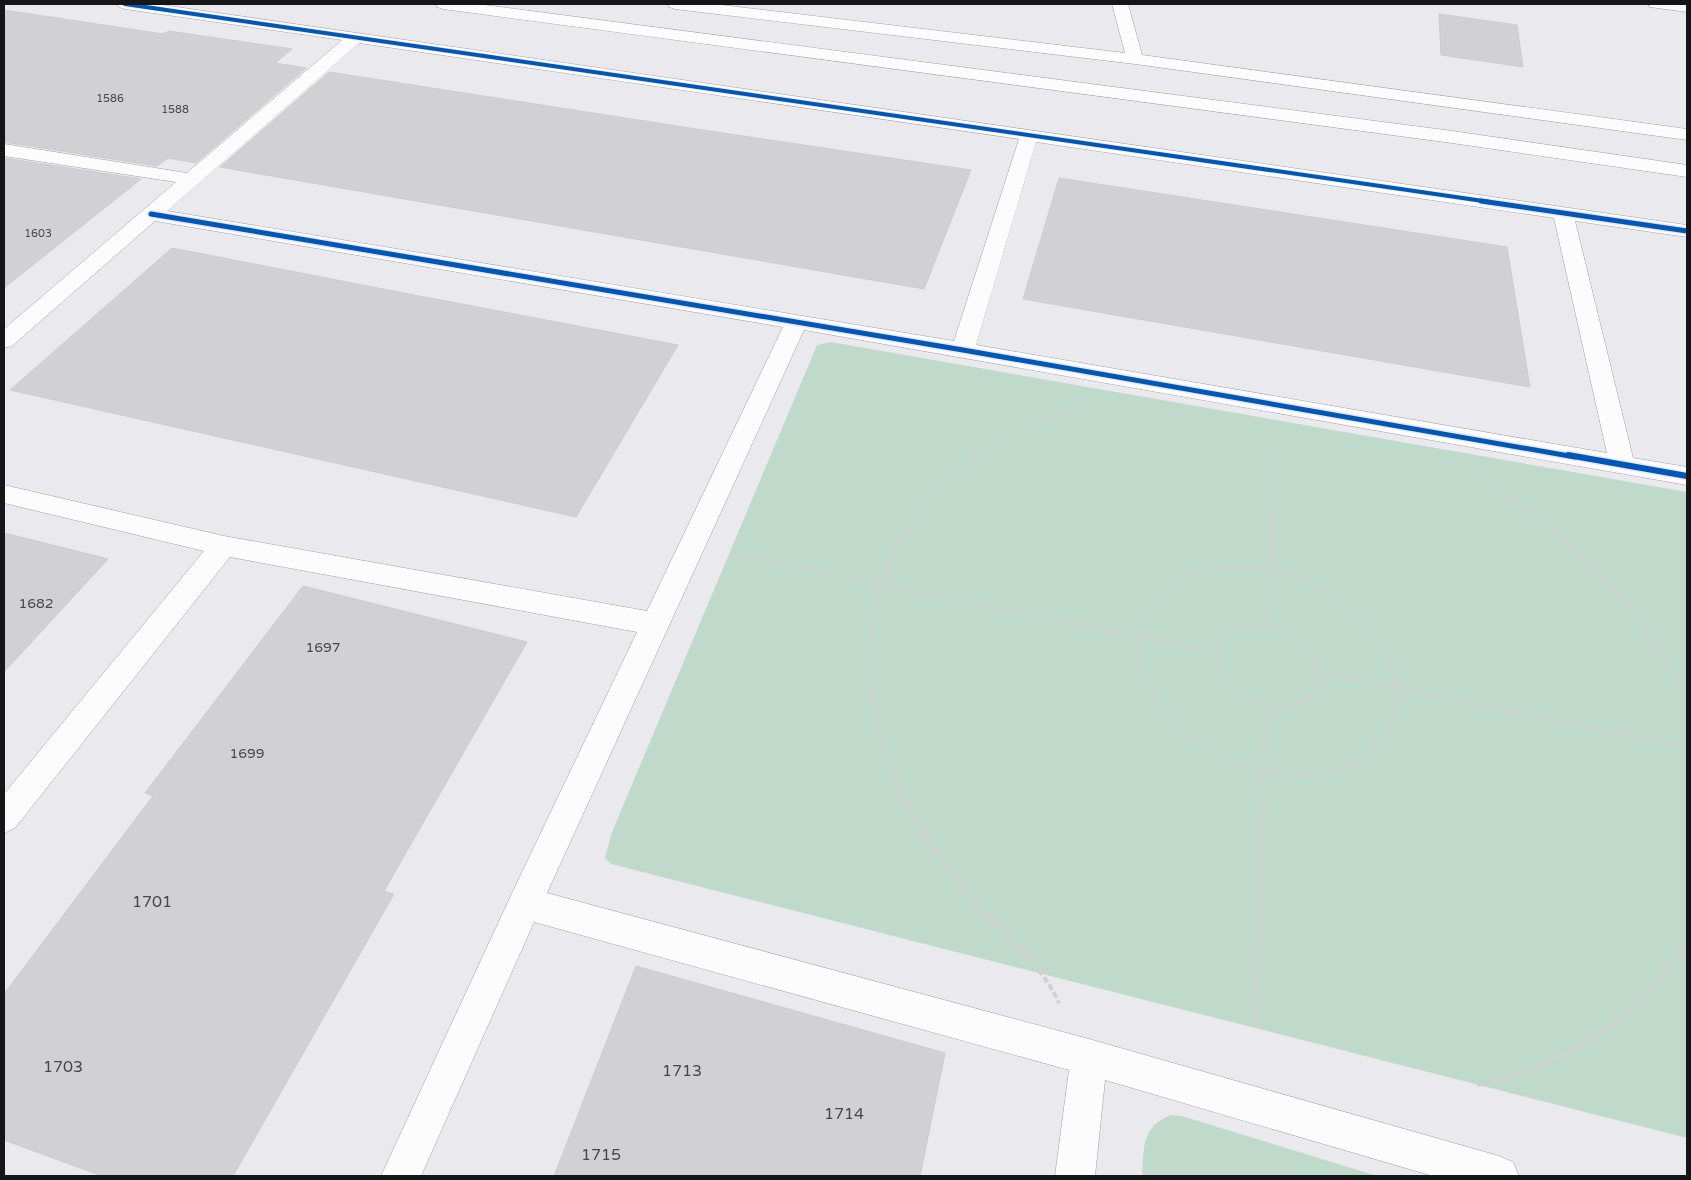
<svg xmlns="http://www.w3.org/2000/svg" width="1691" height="1180" font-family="'Varela Round',sans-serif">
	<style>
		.green { fill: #bfdaca }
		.building { fill: #d1d0d3; stroke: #cccbce }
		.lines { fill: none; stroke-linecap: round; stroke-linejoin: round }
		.minor-casing { stroke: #a0a0a4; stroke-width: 1 }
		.path-far2 { stroke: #d1d1d2; stroke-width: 2.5; stroke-dasharray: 4 2; stroke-linecap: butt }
		.path-far1 { stroke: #d1d1d2; stroke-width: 3; stroke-dasharray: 5 2.5; stroke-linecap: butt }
		.path { stroke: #d1d1d2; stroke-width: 4; stroke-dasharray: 6 3; stroke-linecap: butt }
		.minor { fill: #fcfcfc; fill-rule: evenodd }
		.cycleway-far2-casing { stroke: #e9e8f0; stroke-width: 5.5 }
		.cycleway-far1-casing { stroke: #e9e8f0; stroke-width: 8 }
		.cycleway-casing { stroke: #e9e8f0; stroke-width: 9 }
		.cycleway-far2 { stroke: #0057b8; stroke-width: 4 }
		.cycleway-far1 { stroke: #0057b8; stroke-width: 5 }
		.cycleway { stroke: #0057b8; stroke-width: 6 }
		.labels { text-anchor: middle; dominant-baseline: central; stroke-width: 4.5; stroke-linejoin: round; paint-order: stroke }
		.far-number-label { font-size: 11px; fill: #48484a }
		.number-label { font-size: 14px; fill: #48484a }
		.near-number-label { font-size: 16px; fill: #48484a }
	</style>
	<rect width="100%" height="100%" fill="#eaeaee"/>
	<!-- green -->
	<g class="green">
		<path d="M 831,342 L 1687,492 L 1687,1138 L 611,864 L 605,858 L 612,832 L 817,345 Z"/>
		<path d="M 1171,1115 L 1182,1116 L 1377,1176 L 1142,1176 C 1144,1149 1141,1126 1171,1115 Z"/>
	</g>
	<!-- building -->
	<g class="building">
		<path d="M 4,10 L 163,34 L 169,31 L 292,49 L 275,63 L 306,68 L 196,163 L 168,158 L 157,166 L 4,142 Z"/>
		<path d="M 1439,14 L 1517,25 L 1523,67 L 1441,55 Z"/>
		<path d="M 329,72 L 703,130 L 971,170 L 924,289 L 220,167 Z"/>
		<path d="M 4,158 L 141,179 L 4,288 Z"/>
		<path d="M 1059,178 L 1507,247 L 1530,387 L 1023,299 Z"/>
		<path d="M 172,248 L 414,295 L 678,345 L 576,517 L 10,390 Z"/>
		<path d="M 4,533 L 108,559 L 4,672 Z"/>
		<path d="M 303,586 L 527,642 L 384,891 L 394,894 L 233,1176 L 102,1176 L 4,1140 L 4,994 L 153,796 L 145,793 Z"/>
		<path d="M 636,966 L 945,1053 L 920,1176 L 554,1176 Z"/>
	</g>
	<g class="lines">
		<!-- minor casing -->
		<g class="minor-casing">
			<g id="minor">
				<path d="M 117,4 L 156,4 L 1687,225 L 1687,237 L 1575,221 L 1633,458 L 1687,467 L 1687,485 L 804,330 L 547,893 L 1089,1039 L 1499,1156 L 1513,1162 L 1519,1176 L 1433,1176 L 1105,1080 L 1095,1176 L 1055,1176 L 1069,1070 L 534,922 L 421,1176 L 381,1176 L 513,891 L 637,632 L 230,557 L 15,828 L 4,833 L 4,794 L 204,551 L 4,503 L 4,485 L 224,536 L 647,611 L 783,327 L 155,221 L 12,346 L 4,348 L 4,329 L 176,182 L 4,156 L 4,144 L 187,173 L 342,40 L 125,9 L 119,7 ZM 359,43 L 1019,139 L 954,341 L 167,211 ZM 1036,142 L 1554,218 L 1607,453 L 976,345 Z"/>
				<path d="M 435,4 L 477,4 L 1452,131 L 1687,165 L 1687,177 L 1452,143 L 443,9 L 437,7 Z"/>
				<path d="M 667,4 L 713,4 L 1125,53 L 1112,4 L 1128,4 L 1142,55 L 1687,129 L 1687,140 L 1135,64 L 675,9 L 669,7 Z"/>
				<path d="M 1648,4 L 1687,4 L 1687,12 L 1650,7 Z"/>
			</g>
		</g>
		<!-- path-far2 -->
		<g class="path-far2">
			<path d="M 977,457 C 1006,431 1047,420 1083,406"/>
			<path d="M 1274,457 L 1275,440"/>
		</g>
		<!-- path-far1 -->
		<g class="path-far1">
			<path d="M 1477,476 C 1572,536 1637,599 1687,700"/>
			<path d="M 731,554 L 1218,652"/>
			<path d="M 1233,566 L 1271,569 L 1312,583 L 1350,606 L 1378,637 L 1396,672 L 1398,709 L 1383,741 L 1353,765 L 1312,775 L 1264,772 L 1221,757 L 1184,732 L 1156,701 L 1141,668 L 1139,636 L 1149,608 L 1169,586 L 1198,571 Z"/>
			<path d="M 1254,624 C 1282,625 1311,639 1318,668 C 1321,678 1319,689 1311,696 C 1304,703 1296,704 1287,705 C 1275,705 1264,704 1253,699 C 1230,688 1199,651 1232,632 C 1239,628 1247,627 1254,624 Z"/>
			<path d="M 1269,624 L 1275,455"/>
			<path d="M 1320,672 L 1687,747"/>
			<path d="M 896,777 C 859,689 858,595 916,517 C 922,509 928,500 935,493 C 948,479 964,468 978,455"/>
			<path d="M 1264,777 L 1266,704"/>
		</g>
		<!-- path -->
		<g class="path">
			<path d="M 895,776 C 914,821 941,864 974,901 C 1004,934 1040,962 1059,1003"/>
			<path d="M 1255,1028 L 1264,776"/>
			<path d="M 1477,1085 L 1505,1080 L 1580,1047 L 1641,1003 L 1687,942"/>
		</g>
		<!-- minor -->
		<use href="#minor" class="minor"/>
		<!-- cycleway-far2 casing -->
		<g class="cycleway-far2-casing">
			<path id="cycleway-far2" d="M 125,4 L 1490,202"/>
		</g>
		<!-- cycleway-far1 casing -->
		<g class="cycleway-far1-casing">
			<g id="cycleway-far1">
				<path d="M 1481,201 L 1687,231"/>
				<path d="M 151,214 L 963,350 L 1575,457"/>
			</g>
		</g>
		<!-- cycleway casing -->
		<g class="cycleway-casing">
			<path id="cycleway" d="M 1568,455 L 1687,476"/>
		</g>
		<!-- cycleway-far2 -->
		<use href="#cycleway-far2" class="cycleway-far2"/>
		<!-- cycleway-far1 -->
		<use href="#cycleway-far1" class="cycleway-far1"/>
		<!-- cycleway -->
		<use href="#cycleway" class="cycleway"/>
	</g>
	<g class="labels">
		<!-- far-number labels -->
		<g class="far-number-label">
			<text x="110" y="98">1586</text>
			<text x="175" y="109">1588</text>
			<text x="38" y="233">1603</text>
		</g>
		<!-- number labels -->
		<g class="number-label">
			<text x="36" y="603">1682</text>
			<text x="323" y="647">1697</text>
			<text x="247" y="753">1699</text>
		</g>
		<!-- near-number labels -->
		<g class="near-number-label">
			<text x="152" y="902">1701</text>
			<text x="63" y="1067">1703</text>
			<text x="682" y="1071">1713</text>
			<text x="844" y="1114">1714</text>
			<text x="601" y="1155">1715</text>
		</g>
	</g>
	<!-- border -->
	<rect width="1691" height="1180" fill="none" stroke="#161618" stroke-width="10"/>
</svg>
